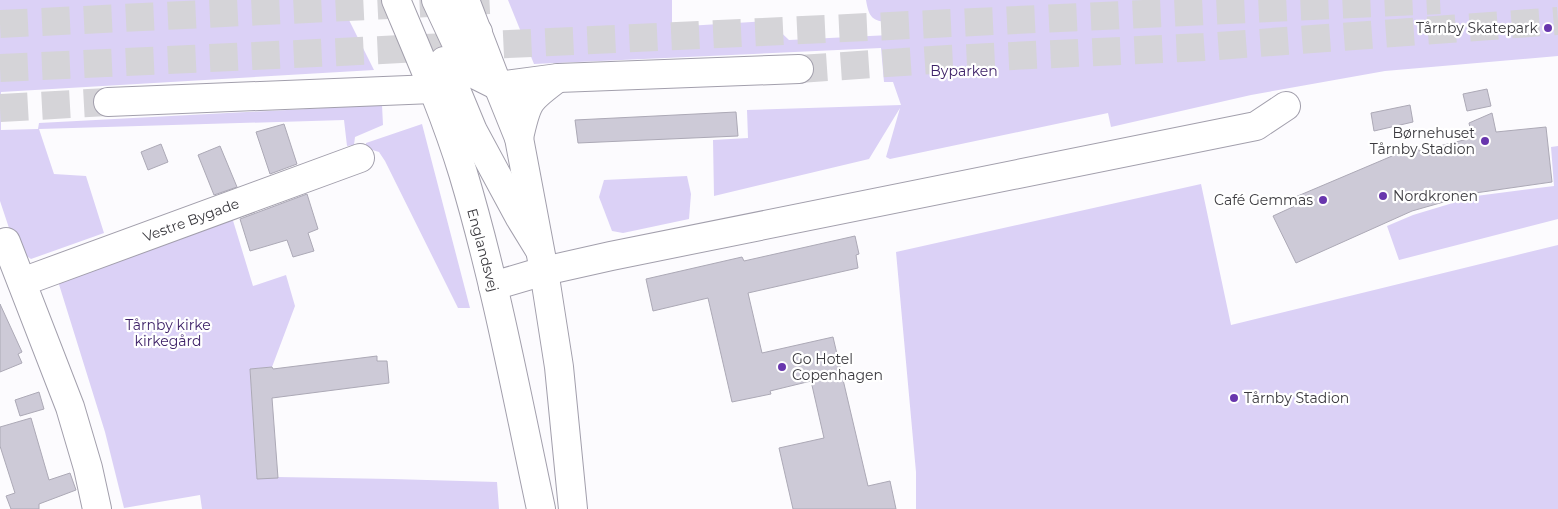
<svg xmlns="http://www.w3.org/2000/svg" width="1558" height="509" font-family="Montserrat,sans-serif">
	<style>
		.green { fill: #dbd1f6 }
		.building { fill: #cdcad7; stroke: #aca9b6 }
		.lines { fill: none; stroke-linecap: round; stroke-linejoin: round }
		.highway-tunnel { stroke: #d5d4d8; stroke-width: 28; stroke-dasharray: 28 14; stroke-linecap: butt }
		.minor-casing { stroke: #a29fac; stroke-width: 30 }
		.major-casing { stroke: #a29fac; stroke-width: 30 }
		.highway-casing { stroke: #a29fac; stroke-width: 30 }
		.minor { stroke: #fff; stroke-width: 28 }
		.major { stroke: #fff; stroke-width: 28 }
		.highway { stroke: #fff; stroke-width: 28 }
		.poi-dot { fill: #6836ad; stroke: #fff; stroke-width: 2 }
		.labels { text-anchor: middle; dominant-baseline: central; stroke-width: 4.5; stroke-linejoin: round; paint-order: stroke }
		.poi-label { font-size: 14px; fill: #3b3a3f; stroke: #fff; text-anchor: end }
		.park-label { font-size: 14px; fill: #3e2268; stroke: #fff }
		.street-label { font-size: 14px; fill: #3b3a3f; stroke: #fff }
	</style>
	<rect width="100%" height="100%" fill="#fcfbfe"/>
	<!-- green -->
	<g class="green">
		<path d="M 0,0 L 339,0 L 374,70 L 1,92 L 1,130 L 38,129 L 39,123 L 382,105 L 383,125 L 355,137 L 354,145 L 347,146 L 344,120 L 39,129 L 54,174 L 86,176 L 104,233 L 31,259 L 16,249 L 0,201 Z"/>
		<path d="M 508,0 L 672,0 L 672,23 L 687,26 L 769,21 L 789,40 L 890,35 L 889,23 C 872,20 869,18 866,0 L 1558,0 L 1558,56 L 1385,71 L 1251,95 L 1111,127 L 1108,113 L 890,159 L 886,157 L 900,108 L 869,159 L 714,196 L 713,140 L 748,138 L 747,110 L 901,105 L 893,82 L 884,82 L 881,48 L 534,64 Z"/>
		<path d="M 422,124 L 470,308 L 458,308 L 385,161 L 379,152 L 366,148 L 366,143 Z"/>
		<path d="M 1558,146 L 1558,219 L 1399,260 L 1387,226 L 1413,215 L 1476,196 L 1554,186 L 1551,147 Z"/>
		<path d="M 687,176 L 691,194 L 689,219 L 623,233 L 612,231 L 599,197 L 604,180 Z"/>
		<path d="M 1201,184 L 1231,325 L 1558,245 L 1558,509 L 916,509 L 916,472 L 896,252 Z"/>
		<path d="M 231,214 L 253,286 L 286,275 L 295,306 L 272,367 L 250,369 L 257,479 L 278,477 L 392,479 L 497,482 L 499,509 L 202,509 L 200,495 L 124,508 L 105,432 L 57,278 Z"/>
	</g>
	<!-- building -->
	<g class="building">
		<path d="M 1487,89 L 1491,106 L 1467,111 L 1463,94 Z"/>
		<path d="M 1410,105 L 1413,122 L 1374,131 L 1371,113 Z"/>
		<path d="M 736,112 L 738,136 L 578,143 L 575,120 Z"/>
		<path d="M 1492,113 L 1496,132 L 1546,127 L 1552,182 L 1475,193 L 1412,211 L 1296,263 L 1273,216 L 1297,205 L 1293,198 L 1418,145 L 1419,151 L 1472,138 L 1469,123 Z"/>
		<path d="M 284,124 L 297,164 L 270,174 L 256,132 Z"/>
		<path d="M 161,144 L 168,162 L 148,170 L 141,152 Z"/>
		<path d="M 220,146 L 237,187 L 214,195 L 198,155 Z"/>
		<path d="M 307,194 L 318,229 L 308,233 L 314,251 L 293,257 L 287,240 L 250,251 L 240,219 Z"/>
		<path d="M 855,236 L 859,254 L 856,255 L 858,268 L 748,293 L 762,353 L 833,337 L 868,486 L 890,481 L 896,509 L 793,509 L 779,448 L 824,438 L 811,381 L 770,391 L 771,394 L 732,402 L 708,298 L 653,311 L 646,279 L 742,257 L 744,261 Z"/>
		<path d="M 0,304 L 22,352 L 18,354 L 22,363 L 0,372 Z"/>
		<path d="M 377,356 L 377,361 L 387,361 L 389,383 L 272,398 L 278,478 L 257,479 L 250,369 L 272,367 L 273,369 Z"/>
		<path d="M 39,392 L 44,409 L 20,416 L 15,400 Z"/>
		<path d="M 31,418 L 49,480 L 70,473 L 76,490 L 39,504 L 39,509 L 11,509 L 6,496 L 15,493 L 0,446 L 0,427 Z"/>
	</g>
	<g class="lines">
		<!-- highway-tunnel -->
		<g class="highway-tunnel">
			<path d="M 0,24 L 491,0"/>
			<path d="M 0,68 L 1440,0"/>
			<path d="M 799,69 L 948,59 L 1204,47 L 1558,21"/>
			<path d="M 0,108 L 108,102"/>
		</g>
		<!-- minor casing -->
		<g class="minor-casing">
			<g id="minor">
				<path d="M 465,0 L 498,86"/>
				<path d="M 6,242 L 70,407 L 88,468 L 97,509"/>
				<path d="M 22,282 L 360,158"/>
				<path d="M 493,286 L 544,271 L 611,256 L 1256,126 L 1286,106"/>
			</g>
		</g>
		<!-- major casing -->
		<g class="major-casing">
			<g id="major">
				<path d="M 396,0 C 420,57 445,114 463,173 C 496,283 517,397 541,509"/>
				<path d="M 498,86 L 519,138 L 544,271 L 559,367 L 573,509"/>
			</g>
		</g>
		<!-- highway casing -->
		<g class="highway-casing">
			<g id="highway">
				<path d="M 436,0 L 465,62 L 476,75 L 498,86 L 558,78 L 799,69"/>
				<path d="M 444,61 L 473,131 L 520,218 L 539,249"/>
				<path d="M 108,102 L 433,89 C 462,71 465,62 478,32"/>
				<path d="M 519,138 C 527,101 528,100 558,78"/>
			</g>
		</g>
		<!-- minor -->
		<use href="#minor" class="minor"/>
		<!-- major -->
		<use href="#major" class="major"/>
		<!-- highway -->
		<use href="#highway" class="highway"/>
	</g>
	<!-- markers -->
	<g class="poi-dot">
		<circle cx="1548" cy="28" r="5"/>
		<circle cx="1485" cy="141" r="5"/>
		<circle cx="1383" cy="196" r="5"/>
		<circle cx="1323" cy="200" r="5"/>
		<circle cx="782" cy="367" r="5"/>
		<circle cx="1234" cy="398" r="5"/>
	</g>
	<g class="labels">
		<!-- poi labels -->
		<g class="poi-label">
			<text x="1538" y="28">Tårnby Skatepark</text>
			<text x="1475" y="133">Børnehuset<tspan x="1475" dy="16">Tårnby Stadion</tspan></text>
			<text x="1393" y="196" text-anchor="start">Nordkronen</text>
			<text x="1313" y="200">Café Gemmas</text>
			<text x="792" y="359" text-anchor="start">Go Hotel<tspan x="792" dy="16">Copenhagen</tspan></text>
			<text x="1244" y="398" text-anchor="start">Tårnby Stadion</text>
		</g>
		<!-- park labels -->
		<g class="park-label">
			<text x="964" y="71">Byparken</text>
			<text x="168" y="325">Tårnby kirke<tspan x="168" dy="16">kirkegård</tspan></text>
		</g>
		<!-- street labels -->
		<g class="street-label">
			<text transform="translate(191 220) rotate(-20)">Vestre Bygade</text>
			<text transform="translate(483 250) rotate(75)">Englandsvej</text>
		</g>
	</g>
</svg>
